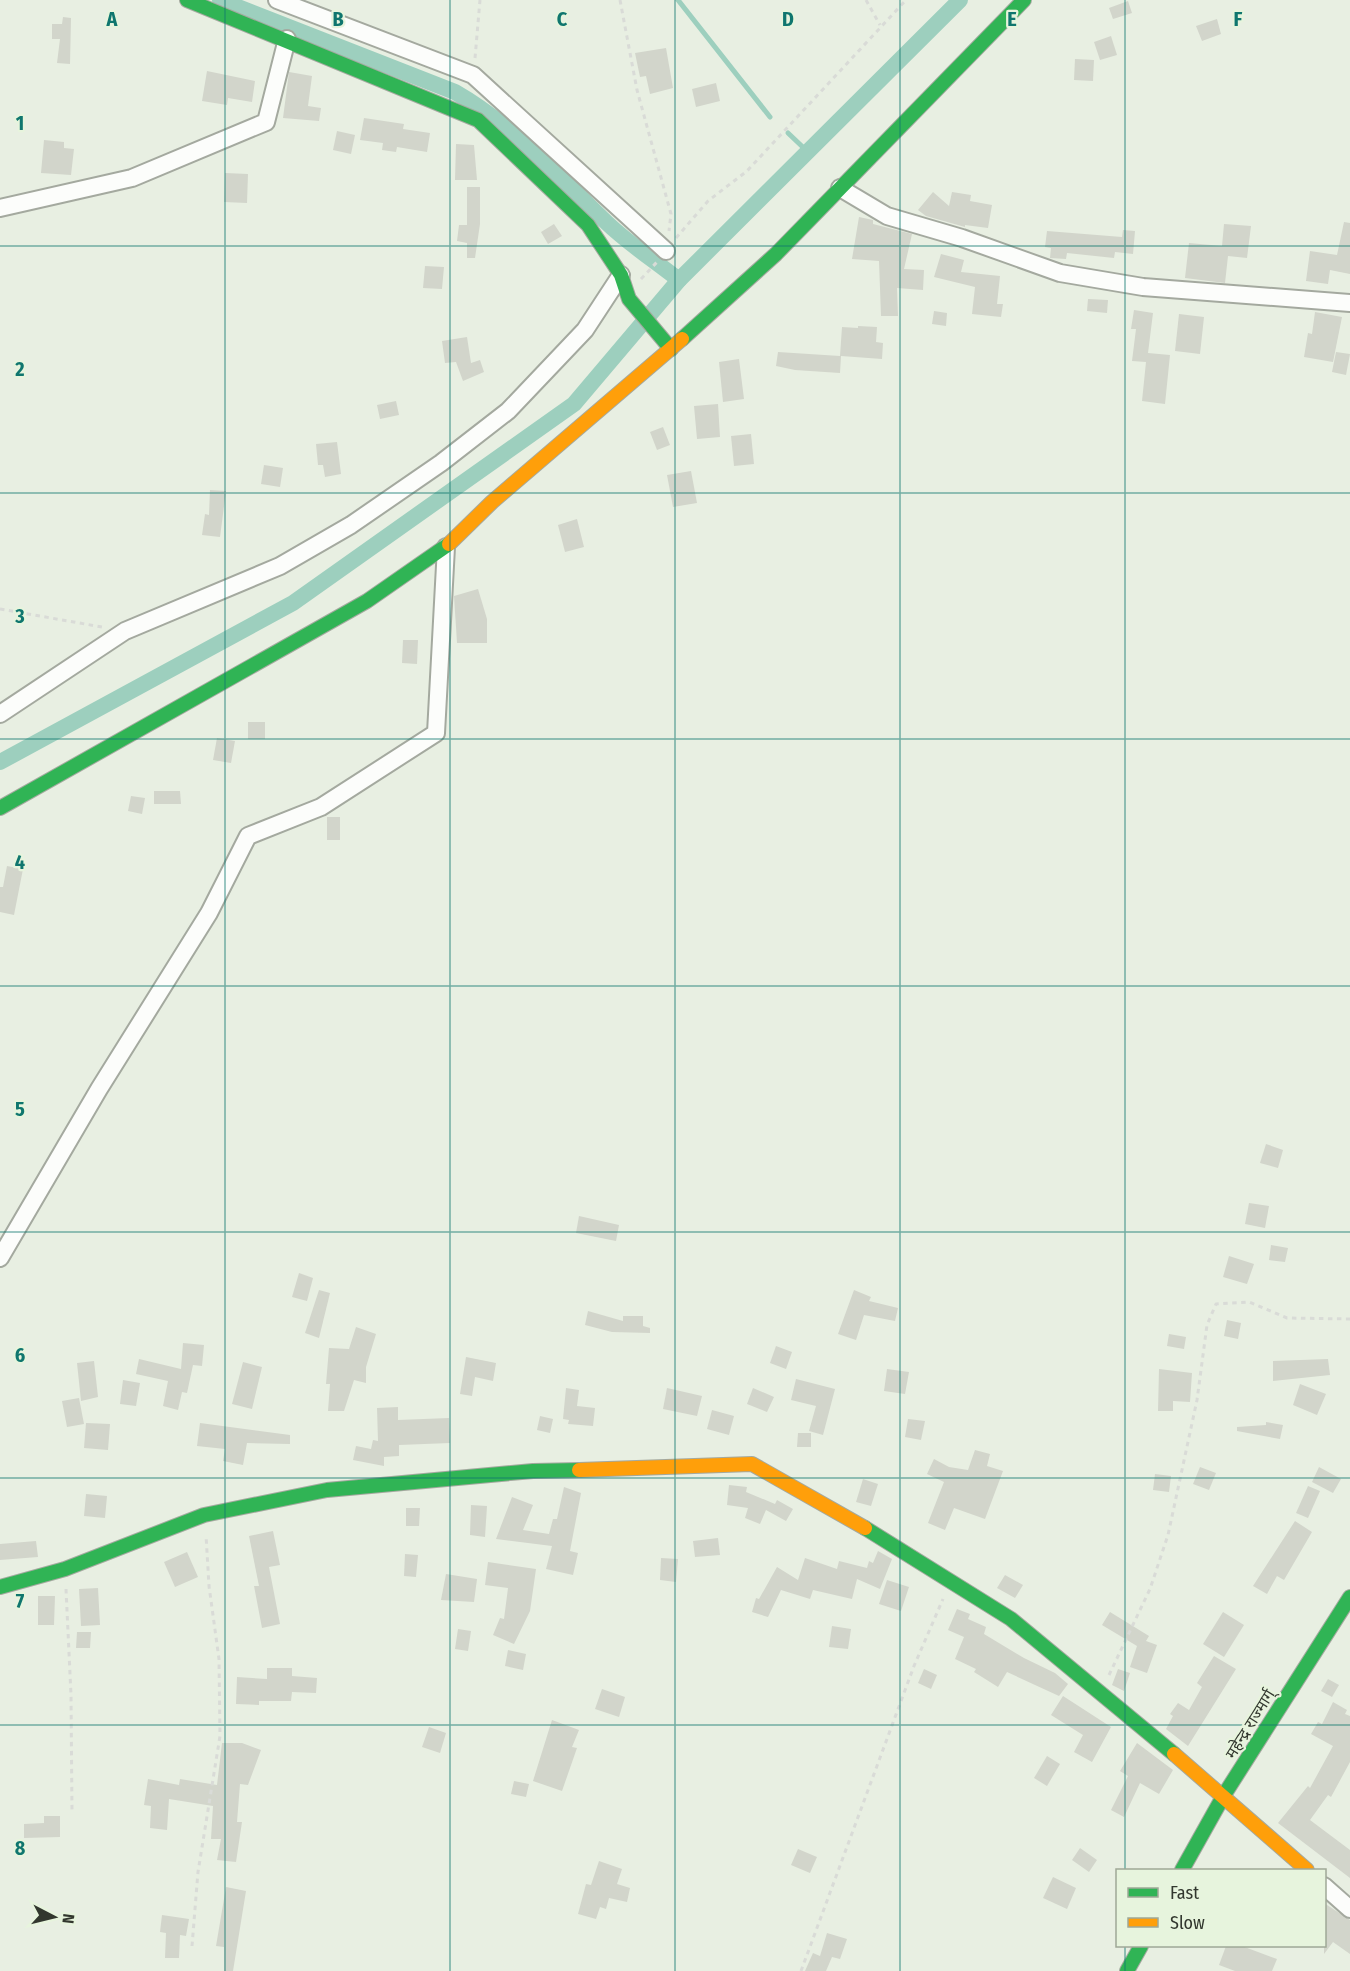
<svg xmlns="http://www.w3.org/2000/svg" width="1350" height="1971" font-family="'Fira Sans Condensed','Noto Sans Devanagari',sans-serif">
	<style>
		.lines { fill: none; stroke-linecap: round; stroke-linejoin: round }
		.stream { stroke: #9dcfbe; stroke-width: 5 }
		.canal { stroke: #9dcfbe; stroke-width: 16 }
		.building { fill: #d2d5cb }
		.street-casing { stroke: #a4a99f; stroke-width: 20 }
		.fast-casing { stroke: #a4a99f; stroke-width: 16 }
		.slow-casing { stroke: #a4a99f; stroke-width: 16 }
		.path { stroke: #d9dbd7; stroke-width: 3; stroke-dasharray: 4.5 4.5; stroke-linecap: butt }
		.street { stroke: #fcfdfb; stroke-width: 16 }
		.fast { stroke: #30b455; stroke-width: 14 }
		.slow { stroke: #ff9f0a; stroke-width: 14 }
		.grid { fill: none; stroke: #0f766e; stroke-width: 1.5; stroke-opacity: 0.55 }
		.labels { text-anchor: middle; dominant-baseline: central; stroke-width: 4.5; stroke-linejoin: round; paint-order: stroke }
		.street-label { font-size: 16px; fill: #32372e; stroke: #e7f4dd }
		.grid-label { font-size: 20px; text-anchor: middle; font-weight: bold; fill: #0f766e; stroke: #e7f4dd; stroke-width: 4.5; stroke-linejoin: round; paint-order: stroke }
	</style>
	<rect width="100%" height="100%" fill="#e8efe2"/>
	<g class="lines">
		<!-- stream -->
		<g class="stream">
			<path d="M 678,0 L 770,117"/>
			<path d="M 788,133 L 808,152"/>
		</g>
		<!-- canal -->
		<g class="canal">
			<path d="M 220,0 L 455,92 C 514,126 558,176 607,223 C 629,244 655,261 679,280"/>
			<path d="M 0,762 L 293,603 L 574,404 L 679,280 L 960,0"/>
		</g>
	</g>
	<!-- building -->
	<g class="building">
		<path d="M 1128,1 L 1132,13 L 1113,19 L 1109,8 Z"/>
		<path d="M 63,17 L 71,18 L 70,64 L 57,63 L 60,39 L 52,39 L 52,24 L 62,24 Z"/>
		<path d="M 1217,19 L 1221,34 L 1202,41 L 1196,26 Z"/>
		<path d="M 1111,36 L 1117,55 L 1100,60 L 1094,42 Z"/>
		<path d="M 666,48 L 673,88 L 650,94 L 646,76 L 640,77 L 635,53 Z"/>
		<path d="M 1075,59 L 1094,60 L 1093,81 L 1074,80 Z"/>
		<path d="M 207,71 L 255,81 L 252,102 L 228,98 L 227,105 L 202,101 Z"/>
		<path d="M 289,72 L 312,76 L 308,106 L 321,108 L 319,121 L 283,118 Z"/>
		<path d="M 716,83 L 720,101 L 696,107 L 692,89 Z"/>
		<path d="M 364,118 L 404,124 L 403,129 L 430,133 L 427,152 L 397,147 L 396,152 L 382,150 L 383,143 L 360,140 Z"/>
		<path d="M 337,131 L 355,135 L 351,154 L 333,150 Z"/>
		<path d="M 44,140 L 64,142 L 64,148 L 74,149 L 71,175 L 41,173 Z"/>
		<path d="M 456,144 L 474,145 L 477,180 L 455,180 Z"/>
		<path d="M 225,173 L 248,174 L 247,203 L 224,202 Z"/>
		<path d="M 467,187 L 480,187 L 480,224 L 475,258 L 467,258 L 467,243 L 457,241 L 459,225 L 467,225 Z"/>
		<path d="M 933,192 L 949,206 L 952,192 L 971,195 L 970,201 L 992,205 L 988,228 L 965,225 L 965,227 L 926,216 L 918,210 Z"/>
		<path d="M 859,217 L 873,220 L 873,224 L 912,234 L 904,269 L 924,270 L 923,290 L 897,288 L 898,316 L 881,316 L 879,261 L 852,259 Z"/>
		<path d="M 1344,222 L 1350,223 L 1350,274 L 1330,270 L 1328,284 L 1306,281 L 1310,251 L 1337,255 Z"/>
		<path d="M 554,224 L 562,236 L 548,244 L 541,232 Z"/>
		<path d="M 1224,224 L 1251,226 L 1247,258 L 1228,256 L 1225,283 L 1185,278 L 1189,243 L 1222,246 Z"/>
		<path d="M 1123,230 L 1135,231 L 1133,254 L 1115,252 L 1114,258 L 1067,253 L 1066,259 L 1050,258 L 1051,248 L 1045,247 L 1047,231 L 1122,237 Z"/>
		<path d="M 941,254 L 964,260 L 961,272 L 1000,276 L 997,304 L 1003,304 L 1001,317 L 972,314 L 975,287 L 934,277 Z"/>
		<path d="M 425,266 L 444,267 L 442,289 L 423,288 Z"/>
		<path d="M 1088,299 L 1108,300 L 1107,313 L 1087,311 Z"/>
		<path d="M 1134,310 L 1153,313 L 1148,353 L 1170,355 L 1165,404 L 1142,401 L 1146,362 L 1132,361 L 1136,329 L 1131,329 Z"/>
		<path d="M 934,311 L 947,313 L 946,326 L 932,324 Z"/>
		<path d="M 1315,312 L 1342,317 L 1333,362 L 1304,357 L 1308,333 L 1312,334 Z"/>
		<path d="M 1179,314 L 1204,317 L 1200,354 L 1175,351 Z"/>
		<path d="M 858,326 L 877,327 L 876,342 L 883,343 L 882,359 L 841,356 L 840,373 L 795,370 L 776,366 L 778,352 L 840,356 L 842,327 L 858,328 Z"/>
		<path d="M 467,337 L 471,363 L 480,360 L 484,372 L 463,381 L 456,362 L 445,363 L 442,341 Z"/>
		<path d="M 1336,352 L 1350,354 L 1346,375 L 1332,372 Z"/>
		<path d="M 739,359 L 744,399 L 723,402 L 719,362 Z"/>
		<path d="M 396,401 L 399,415 L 380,419 L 377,405 Z"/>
		<path d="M 718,404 L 720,437 L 697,439 L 694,406 Z"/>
		<path d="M 663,427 L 670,445 L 657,450 L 650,432 Z"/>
		<path d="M 751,434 L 754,464 L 734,466 L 731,436 Z"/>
		<path d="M 337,442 L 341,474 L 325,477 L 323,465 L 318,465 L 316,444 Z"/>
		<path d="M 264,465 L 283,468 L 280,487 L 261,484 Z"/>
		<path d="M 691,471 L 697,503 L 673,507 L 667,475 Z"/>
		<path d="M 210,490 L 226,491 L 220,537 L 202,535 L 205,514 L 209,515 Z"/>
		<path d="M 577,519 L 584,547 L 565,552 L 558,525 Z"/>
		<path d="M 478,589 L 487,619 L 487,643 L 457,643 L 454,596 Z"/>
		<path d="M 403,640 L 418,640 L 417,664 L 402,663 Z"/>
		<rect x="248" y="722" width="17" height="17"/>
		<path d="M 217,738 L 235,741 L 231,763 L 213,760 Z"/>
		<path d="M 154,791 L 180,791 L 181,804 L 154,804 Z"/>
		<path d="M 131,796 L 145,798 L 142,814 L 128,811 Z"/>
		<rect x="327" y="817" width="13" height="23"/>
		<path d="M 7,866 L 23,869 L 14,915 L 0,912 L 0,887 L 3,887 Z"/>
		<path d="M 1266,1144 L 1283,1150 L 1278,1168 L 1260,1163 Z"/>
		<path d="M 1249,1203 L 1269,1206 L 1265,1228 L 1245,1224 Z"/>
		<path d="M 579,1216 L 619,1225 L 616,1241 L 576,1233 Z"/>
		<path d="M 1271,1245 L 1288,1248 L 1285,1262 L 1269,1260 Z"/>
		<path d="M 1229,1256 L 1254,1264 L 1247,1284 L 1223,1277 Z"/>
		<path d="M 299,1273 L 313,1278 L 307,1301 L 292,1297 Z"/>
		<path d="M 319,1290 L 330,1293 L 319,1338 L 305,1333 Z"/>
		<path d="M 854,1290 L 871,1297 L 869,1301 L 898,1308 L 895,1321 L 864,1315 L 856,1340 L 838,1334 Z"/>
		<path d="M 588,1311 L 623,1321 L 623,1316 L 643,1316 L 643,1326 L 650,1328 L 650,1333 L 612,1332 L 585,1325 Z"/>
		<path d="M 1227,1320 L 1241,1323 L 1238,1339 L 1224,1336 Z"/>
		<path d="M 356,1327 L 376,1334 L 366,1367 L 366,1383 L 354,1380 L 344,1411 L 328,1411 L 330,1384 L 326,1384 L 329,1348 L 349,1349 Z"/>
		<path d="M 1169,1334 L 1186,1337 L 1184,1349 L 1167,1346 Z"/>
		<path d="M 183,1343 L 204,1345 L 202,1366 L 193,1365 L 187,1393 L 182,1392 L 178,1410 L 163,1406 L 168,1381 L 136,1374 L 139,1359 L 181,1369 Z"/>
		<path d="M 776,1346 L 792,1352 L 786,1369 L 770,1363 Z"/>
		<path d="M 466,1357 L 496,1363 L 493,1381 L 475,1377 L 472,1396 L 460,1394 Z"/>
		<path d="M 1328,1359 L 1330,1375 L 1273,1381 L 1273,1361 Z"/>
		<path d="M 94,1361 L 98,1397 L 81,1401 L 77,1363 Z"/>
		<path d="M 243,1362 L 262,1367 L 252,1409 L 232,1404 Z"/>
		<path d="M 887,1369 L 909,1372 L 905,1394 L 884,1391 Z"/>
		<path d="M 1159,1369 L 1192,1373 L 1190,1402 L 1173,1401 L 1173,1411 L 1158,1411 Z"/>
		<path d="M 796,1379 L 835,1389 L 823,1435 L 809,1431 L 816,1406 L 791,1400 Z"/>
		<path d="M 123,1380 L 140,1383 L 136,1406 L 120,1404 Z"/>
		<path d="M 1300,1384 L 1326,1394 L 1317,1415 L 1293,1405 Z"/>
		<path d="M 566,1388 L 579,1390 L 577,1406 L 595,1408 L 593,1426 L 568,1424 L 569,1420 L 563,1419 Z"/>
		<path d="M 667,1388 L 702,1396 L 697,1416 L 663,1409 Z"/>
		<path d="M 753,1388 L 774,1397 L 767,1412 L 747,1404 Z"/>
		<path d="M 79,1398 L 84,1424 L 67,1427 L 62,1401 Z"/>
		<path d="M 398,1407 L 398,1420 L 449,1418 L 450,1443 L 399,1445 L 399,1456 L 384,1457 L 384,1466 L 353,1460 L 356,1446 L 371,1449 L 373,1440 L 378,1441 L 377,1408 Z"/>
		<path d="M 712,1410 L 734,1416 L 729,1435 L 707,1429 Z"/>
		<path d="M 540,1416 L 553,1419 L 550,1433 L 537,1430 Z"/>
		<path d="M 908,1419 L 925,1421 L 921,1440 L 905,1437 Z"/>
		<path d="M 1266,1422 L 1283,1425 L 1280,1439 L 1237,1431 L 1237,1427 L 1266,1425 Z"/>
		<path d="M 86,1423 L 110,1424 L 108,1450 L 84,1448 Z"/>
		<path d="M 200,1423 L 290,1435 L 290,1444 L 247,1443 L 243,1465 L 223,1461 L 225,1449 L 197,1446 Z"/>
		<path d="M 798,1433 L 811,1433 L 811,1447 L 797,1447 Z"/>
		<path d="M 975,1450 L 990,1454 L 987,1466 L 1003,1471 L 985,1519 L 954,1508 L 945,1530 L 928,1523 L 944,1482 L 927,1474 L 934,1459 L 949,1467 L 968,1470 Z"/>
		<path d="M 1200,1467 L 1216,1473 L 1209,1490 L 1193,1484 Z"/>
		<path d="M 1319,1467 L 1341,1479 L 1333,1493 L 1312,1482 Z"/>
		<path d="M 1155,1474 L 1171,1476 L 1169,1492 L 1153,1490 Z"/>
		<path d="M 863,1479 L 878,1484 L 871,1506 L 856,1502 Z"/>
		<path d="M 729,1485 L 747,1487 L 746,1492 L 775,1504 L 777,1500 L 793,1509 L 786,1521 L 766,1510 L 760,1524 L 745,1518 L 748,1508 L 727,1505 Z"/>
		<path d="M 1308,1486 L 1320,1491 L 1308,1518 L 1296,1513 Z"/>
		<path d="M 564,1487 L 581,1493 L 570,1551 L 578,1553 L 573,1575 L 546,1569 L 552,1546 L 496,1539 L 512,1497 L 533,1505 L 523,1530 L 549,1534 L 553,1519 L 557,1519 Z"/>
		<path d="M 86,1494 L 107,1496 L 105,1518 L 84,1516 Z"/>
		<path d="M 471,1505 L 487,1506 L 485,1537 L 470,1535 Z"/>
		<path d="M 406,1508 L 420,1508 L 419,1526 L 406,1526 Z"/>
		<path d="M 1295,1521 L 1312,1532 L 1284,1580 L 1277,1576 L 1267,1594 L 1253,1586 Z"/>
		<path d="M 273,1531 L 280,1565 L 269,1567 L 280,1624 L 262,1628 L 254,1586 L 259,1586 L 249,1536 Z"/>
		<path d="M 718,1538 L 720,1555 L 695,1557 L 693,1541 Z"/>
		<path d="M 36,1541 L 38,1557 L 0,1560 L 0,1544 Z"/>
		<path d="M 878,1551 L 892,1559 L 880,1589 L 857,1579 L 852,1599 L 813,1590 L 810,1599 L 781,1590 L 768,1617 L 752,1612 L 756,1598 L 759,1599 L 777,1567 L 798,1580 L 805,1558 L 837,1569 L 839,1561 L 867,1568 L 869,1561 L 873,1563 Z"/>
		<path d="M 187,1552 L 198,1577 L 175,1587 L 164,1562 Z"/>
		<path d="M 405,1554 L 418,1555 L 416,1577 L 404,1576 Z"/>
		<path d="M 661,1558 L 678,1559 L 676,1582 L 660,1580 Z"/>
		<path d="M 488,1562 L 536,1569 L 530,1611 L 514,1644 L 493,1635 L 500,1618 L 504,1619 L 508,1588 L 485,1585 Z"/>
		<path d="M 446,1574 L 477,1579 L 474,1602 L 441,1600 Z"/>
		<path d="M 1005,1575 L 1023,1585 L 1015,1598 L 997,1588 Z"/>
		<path d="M 887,1580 L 909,1587 L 901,1611 L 879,1604 Z"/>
		<path d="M 98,1588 L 100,1625 L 81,1626 L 79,1589 Z"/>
		<path d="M 38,1596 L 55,1596 L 54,1625 L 38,1625 Z"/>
		<path d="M 957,1609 L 970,1614 L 968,1619 L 986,1627 L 984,1634 L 1024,1658 L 1055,1673 L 1068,1684 L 1059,1696 L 1007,1672 L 998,1687 L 974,1672 L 976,1669 L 955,1659 L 964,1637 L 948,1630 Z"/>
		<path d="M 1110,1612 L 1149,1636 L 1146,1641 L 1157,1645 L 1147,1673 L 1130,1667 L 1137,1646 L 1102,1625 Z"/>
		<path d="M 1223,1612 L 1244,1625 L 1224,1657 L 1203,1644 Z"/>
		<path d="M 832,1626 L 851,1629 L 848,1649 L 829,1647 Z"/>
		<path d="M 458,1629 L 471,1631 L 468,1651 L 455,1649 Z"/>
		<path d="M 77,1632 L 91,1632 L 90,1648 L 76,1648 Z"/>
		<path d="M 508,1650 L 526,1654 L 523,1670 L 505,1666 Z"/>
		<path d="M 1214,1656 L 1236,1669 L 1188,1746 L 1166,1729 L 1173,1716 L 1170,1714 L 1178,1703 L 1189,1710 L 1202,1687 L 1197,1683 Z"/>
		<path d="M 267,1668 L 292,1668 L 292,1676 L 317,1678 L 316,1693 L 292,1692 L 291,1701 L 259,1701 L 259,1705 L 236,1704 L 237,1677 L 267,1679 Z"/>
		<path d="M 924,1669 L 937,1675 L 931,1689 L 918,1683 Z"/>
		<path d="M 1118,1669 L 1130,1673 L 1124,1691 L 1112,1685 Z"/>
		<path d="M 1328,1679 L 1339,1685 L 1332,1697 L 1321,1691 Z"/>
		<path d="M 602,1689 L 625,1697 L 619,1717 L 595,1709 Z"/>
		<path d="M 1063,1696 L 1111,1727 L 1092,1762 L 1074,1752 L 1083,1735 L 1051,1715 Z"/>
		<path d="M 1333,1702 L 1347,1710 L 1345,1714 L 1350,1716 L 1350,1762 L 1331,1797 L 1328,1795 L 1310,1820 L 1350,1850 L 1350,1878 L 1278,1823 L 1308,1786 L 1310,1788 L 1333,1746 L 1311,1734 L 1318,1722 L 1322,1724 Z"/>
		<path d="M 552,1720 L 579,1730 L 572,1747 L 577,1748 L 562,1791 L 533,1781 Z"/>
		<path d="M 429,1727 L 446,1733 L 440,1753 L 422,1747 Z"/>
		<path d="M 222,1743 L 242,1743 L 261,1750 L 248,1785 L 240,1784 L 237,1822 L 242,1822 L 236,1862 L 217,1860 L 221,1839 L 211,1839 L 213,1806 L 169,1799 L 167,1830 L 150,1828 L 151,1806 L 144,1805 L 148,1779 L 179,1785 L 180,1779 L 217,1785 Z"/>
		<path d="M 1137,1743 L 1173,1770 L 1159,1794 L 1140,1783 L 1124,1817 L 1111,1810 L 1128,1776 L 1120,1771 Z"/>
		<path d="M 1047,1756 L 1060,1764 L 1047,1786 L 1034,1778 Z"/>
		<path d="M 514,1781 L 529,1784 L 526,1797 L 511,1794 Z"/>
		<path d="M 44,1816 L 60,1816 L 60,1837 L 24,1838 L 24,1824 L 44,1823 Z"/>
		<path d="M 1080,1848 L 1097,1860 L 1089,1872 L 1072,1860 Z"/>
		<path d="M 798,1849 L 817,1857 L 810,1873 L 791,1865 Z"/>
		<path d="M 599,1861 L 622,1869 L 617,1884 L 630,1888 L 627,1902 L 609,1898 L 606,1909 L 600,1907 L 596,1919 L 578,1914 L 586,1884 L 591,1885 Z"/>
		<path d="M 1053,1877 L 1076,1888 L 1067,1909 L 1043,1898 Z"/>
		<path d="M 226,1887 L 246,1891 L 233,1971 L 224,1971 L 224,1947 L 216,1946 Z"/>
		<path d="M 1324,1903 L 1350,1920 L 1350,1954 L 1333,1942 L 1324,1954 Z"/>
		<path d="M 162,1915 L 189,1919 L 186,1936 L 180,1935 L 179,1958 L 165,1958 L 166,1933 L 160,1932 Z"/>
		<path d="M 827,1933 L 847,1939 L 840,1959 L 832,1957 L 826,1971 L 805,1971 L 813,1953 L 820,1956 Z"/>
		<path d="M 1226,1946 L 1242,1946 L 1277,1959 L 1272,1971 L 1235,1971 L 1219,1965 Z"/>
	</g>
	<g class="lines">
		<!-- street casing -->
		<g class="street-casing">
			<g id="street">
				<path d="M 277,0 L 473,75 L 666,251"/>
				<path d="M 840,188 L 887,216 L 962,238 L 1060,273 L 1143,287 L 1350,303"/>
				<path d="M 0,208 L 132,178 L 266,122 L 287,39"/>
				<path d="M 0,714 L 125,631 L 280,566 L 351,525 L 441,463 L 508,411 L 585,330 L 621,275"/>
				<path d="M 0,1258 L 99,1089 L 209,913 L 248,836 L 321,807 L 436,733 L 446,547"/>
				<path d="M 1324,1886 L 1350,1909"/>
			</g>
		</g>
		<!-- fast casing -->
		<g class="fast-casing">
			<g id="fast">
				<path d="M 187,0 L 478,120 L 588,225 L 621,275 L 629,299 L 671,349"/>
				<path d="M 682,339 L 776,254 L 1024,0"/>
				<path d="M 0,808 L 367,601 L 449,544"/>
				<path d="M 865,1528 L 1011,1619 L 1174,1754"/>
				<path d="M 0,1587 L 65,1569 L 204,1515 L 327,1490 L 533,1471 L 579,1470"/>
				<path d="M 1182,1870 L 1224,1795 L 1350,1597"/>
				<path d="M 1127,1971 L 1141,1946"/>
			</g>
		</g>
		<!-- slow casing -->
		<g class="slow-casing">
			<g id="slow">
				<path d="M 449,544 L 492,502 L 682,339"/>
				<path d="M 579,1470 L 752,1464 L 865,1528"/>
				<path d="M 1174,1754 L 1307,1870"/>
			</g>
		</g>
		<!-- path -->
		<g class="path">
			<path d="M 620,0 L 637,90 L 671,214 L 669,231"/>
			<path d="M 866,0 L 880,25"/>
			<path d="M 475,58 L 480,0"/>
			<path d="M 676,238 L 708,201 L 747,171 L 906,0"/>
			<path d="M 641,279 L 657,262"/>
			<path d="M 0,609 L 102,627"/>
			<path d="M 66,1589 L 71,1695 L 72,1812"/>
			<path d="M 1109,1675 L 1150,1589 L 1168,1535 L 1197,1400 L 1207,1325 L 1216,1304 L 1249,1302 L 1287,1318 L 1350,1319"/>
			<path d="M 192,1946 L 198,1872 L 220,1736 L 219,1659 L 209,1586 L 206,1535"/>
			<path d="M 801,1971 L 914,1666 L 943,1599"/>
		</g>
		<!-- street -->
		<use href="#street" class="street"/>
		<!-- fast -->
		<use href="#fast" class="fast"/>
		<!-- slow -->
		<use href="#slow" class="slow"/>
	</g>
	<!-- grid -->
	<path class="grid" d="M 225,0 L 225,1971M 450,0 L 450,1971M 675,0 L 675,1971M 900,0 L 900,1971M 1125,0 L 1125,1870M 0,246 L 1350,246M 0,493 L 1350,493M 0,739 L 1350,739M 0,986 L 1350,986M 0,1232 L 1350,1232M 0,1478 L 1350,1478M 0,1725 L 1350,1725M 1125,1946 L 1125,1971"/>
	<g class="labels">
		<!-- street labels -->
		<g class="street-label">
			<text transform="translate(1250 1724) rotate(-58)">महेन्द्र राज्मार्ग्</text>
		</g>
	</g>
	<g class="grid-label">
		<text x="112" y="26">A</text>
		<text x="338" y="26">B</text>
		<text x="562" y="26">C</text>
		<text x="788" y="26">D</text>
		<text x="1012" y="26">E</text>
		<text x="1238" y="26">F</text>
		<text x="20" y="130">1</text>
		<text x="20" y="376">2</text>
		<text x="20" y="623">3</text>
		<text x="20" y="869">4</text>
		<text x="20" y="1116">5</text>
		<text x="20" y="1362">6</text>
		<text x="20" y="1608">7</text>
		<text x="20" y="1855">8</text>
	</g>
	<!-- legend -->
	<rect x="1116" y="1869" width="210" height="78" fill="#e7f4dd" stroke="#9fa897" stroke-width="1.5"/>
	<rect x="1128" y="1888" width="30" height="9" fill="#30b455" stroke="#9fa897" stroke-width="1.5"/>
	<text x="1170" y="1899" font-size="18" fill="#32372e">Fast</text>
	<rect x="1128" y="1918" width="30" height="9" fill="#ff9f0a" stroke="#9fa897" stroke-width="1.5"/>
	<text x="1170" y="1929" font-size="18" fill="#32372e">Slow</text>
	<!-- north arrow -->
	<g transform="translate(54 1917) rotate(97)" stroke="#e7f4dd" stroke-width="4.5" paint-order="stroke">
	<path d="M0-4.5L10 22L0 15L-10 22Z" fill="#32372e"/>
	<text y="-9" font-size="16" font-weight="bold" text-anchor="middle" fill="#32372e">N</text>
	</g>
</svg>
